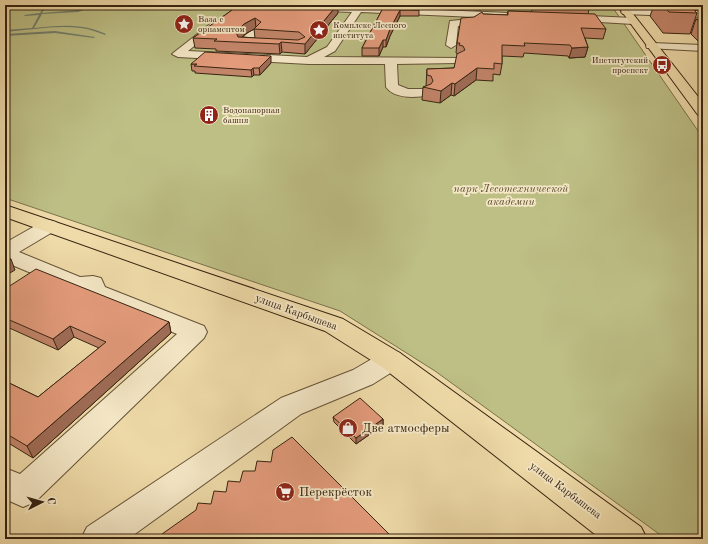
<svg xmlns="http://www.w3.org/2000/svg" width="708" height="544" font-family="'Old Standard TT',serif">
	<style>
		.green { fill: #bdbf85; stroke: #7a724b }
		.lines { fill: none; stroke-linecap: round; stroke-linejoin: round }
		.stream { fill: #727f6f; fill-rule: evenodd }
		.minor-casing { stroke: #645237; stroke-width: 2 }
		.major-casing { stroke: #362411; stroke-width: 2 }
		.minor { fill: #f5e8c7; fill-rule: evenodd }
		.major { fill: #efdba9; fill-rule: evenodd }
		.wall { fill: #c3856a; stroke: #362411; fill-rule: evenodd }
		.shaded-wall { fill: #9f6c56; stroke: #362411 }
		.building { fill: #e39b7b; stroke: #362411; fill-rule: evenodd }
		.labels { text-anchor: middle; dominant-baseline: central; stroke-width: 3.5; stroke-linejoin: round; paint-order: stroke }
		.far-poi-label { font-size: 9px; fill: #362411; stroke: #f5e8c7; text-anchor: start }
		.park-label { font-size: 11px; font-style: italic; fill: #584b2e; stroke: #f5e8c7 }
		.street-label { font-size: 11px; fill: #362411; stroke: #f5e8c7 }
		.near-poi-label { font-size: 13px; fill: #362411; stroke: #f5e8c7; text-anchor: start }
	</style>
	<rect width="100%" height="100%" fill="#efdba9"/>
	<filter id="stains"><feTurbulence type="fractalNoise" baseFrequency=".005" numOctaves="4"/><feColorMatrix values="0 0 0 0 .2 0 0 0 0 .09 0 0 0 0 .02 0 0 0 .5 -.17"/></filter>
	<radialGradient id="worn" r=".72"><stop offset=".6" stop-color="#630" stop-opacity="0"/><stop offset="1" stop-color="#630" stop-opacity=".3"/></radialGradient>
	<!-- green -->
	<path class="green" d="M 5,5 L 611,5 L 703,138 L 703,539 L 666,539 L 435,371 L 340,311 L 5,198 Z"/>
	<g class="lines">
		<!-- stream -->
		<g class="stream">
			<path d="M 45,5 L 47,5 L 42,13 L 78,10 L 87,8 L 73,8 L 65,10 L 64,9 L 73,6 L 92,7 L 78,12 L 42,14 L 34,28 C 58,25 84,23 106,34 L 105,35 C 97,32 89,29 81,28 C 55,25 30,30 5,32 L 5,30 L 32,28 L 39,15 L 25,16 L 24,15 L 40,13 Z"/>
			<path d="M 55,31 L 95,37 L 94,38 L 55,33 L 5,36 L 5,34 Z"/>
		</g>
		<!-- minor casing -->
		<g class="minor-casing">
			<g id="minor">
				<path d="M 252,5 L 318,5 L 509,13 L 514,16 L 509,19 L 477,17 L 481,20 L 473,25 L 458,26 L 456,45 L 451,48 L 446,45 L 450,21 L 471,19 L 475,17 L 361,12 L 335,51 L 324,57 L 461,58 L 463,60 L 461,62 L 457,63 L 397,64 L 398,85 L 408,89 L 429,89 L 431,92 L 429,95 C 416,98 394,99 386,87 L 385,64 L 309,64 L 178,57 L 172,54 L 214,21 L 220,21 L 222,23 L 220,25 L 188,51 L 307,57 L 327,47 L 352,12 L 256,8 Z"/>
				<path d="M 626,9 L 703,11 L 703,17 L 623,14 L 621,12 L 623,10 Z"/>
				<path d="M 569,15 L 633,18 L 638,21 L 633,24 L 566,20 L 564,18 L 566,16 Z"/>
				<path d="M 255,29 L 260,32 L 252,40 L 270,42 L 271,44 L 270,46 L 239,45 L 238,43 C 242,38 249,31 255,29 Z"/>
				<path d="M 651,43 L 703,45 L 703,51 L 647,48 L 646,46 L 647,44 Z"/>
				<path d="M 49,220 L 56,222 L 59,226 L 56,230 L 19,252 L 80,277 L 93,276 L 101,278 L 105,287 L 204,326 L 207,332 L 204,338 L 35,502 L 23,507 L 5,499 L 5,468 L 20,474 L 177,334 L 87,296 L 83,291 L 69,289 L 5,262 L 5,243 L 42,222 Z"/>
				<path d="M 391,351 L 400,353 L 404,360 L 400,367 L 373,384 L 301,414 L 128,539 L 81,539 L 87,527 L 281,398 L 353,370 L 382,353 Z"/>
			</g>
		</g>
		<!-- major casing -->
		<g class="major-casing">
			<g id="major">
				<path d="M 617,5 L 626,5 L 703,103 L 703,116 L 698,115 Z"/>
				<path d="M 5,205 L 343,319 L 400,353 L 641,527 L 647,539 L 601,539 L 382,367 L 325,331 L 5,217 Z"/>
			</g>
		</g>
		<!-- minor -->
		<use href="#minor" class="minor"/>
		<!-- major -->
		<use href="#major" class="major"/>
	</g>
	<!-- wall -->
	<g class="wall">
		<path d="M 239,5 L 338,13 L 305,54 L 282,52 L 280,54 L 216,51 L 216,49 L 195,48 L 193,38 ZM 256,28 L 254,29 L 255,38 L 242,37 L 245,34 Z"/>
		<path d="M 401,5 L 423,5 L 422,8 L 401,7 Z"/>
		<path d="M 463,5 L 482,5 L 481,10 L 462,9 Z"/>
		<path d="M 530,5 L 587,5 L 589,9 L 588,14 L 606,29 L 603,39 L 585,38 L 588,47 L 585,57 L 569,58 L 568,56 L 524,53 L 523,57 L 502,56 L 502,64 L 500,75 L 493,74 L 493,81 L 476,80 L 454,96 L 451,95 L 440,103 L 422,100 L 423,87 L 426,86 L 427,69 L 454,68 L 458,54 L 456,53 L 457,43 L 474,17 L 483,14 L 507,15 L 508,11 L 532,12 Z"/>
		<path d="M 641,5 L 703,5 L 703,44 L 700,43 L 691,34 L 696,19 L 701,21 L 699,18 L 701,10 L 696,10 L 695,11 L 697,13 L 690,34 L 663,33 L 650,16 L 653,8 L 644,8 Z"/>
		<path d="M 383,8 L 419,10 L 419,16 L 400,16 L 390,36 L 386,47 L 383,47 L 379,56 L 362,56 L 362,48 Z"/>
		<path d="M 271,63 L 260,75 L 254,75 L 252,77 L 195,73 L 195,71 L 192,71 L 191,64 Z"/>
		<path d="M 5,289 L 169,322 L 171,333 L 33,458 L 5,441 L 5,381 L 38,397 L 99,348 L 74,337 L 58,350 L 5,326 Z"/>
		<path d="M 333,417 L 383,419 L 383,425 L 356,444 L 334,422 Z"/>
	</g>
	<!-- shaded-wall -->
	<g class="shaded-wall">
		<path d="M 337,5 L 338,5 L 338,13 L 305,54 L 305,44 Z"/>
		<path d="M 400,10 L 400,16 L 390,36 L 386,47 L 386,40 L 390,29 Z"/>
		<path d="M 255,18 L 256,28 L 245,34 L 237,42 L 236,32 L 244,24 Z"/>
		<path d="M 383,40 L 383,47 L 379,56 L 379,48 Z"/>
		<path d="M 281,42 L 282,52 L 280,54 L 279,44 Z"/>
		<path d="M 588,47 L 585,57 L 569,58 L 572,48 Z"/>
		<path d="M 271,56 L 271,63 L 260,75 L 259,68 Z"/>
		<path d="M 253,68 L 254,75 L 252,77 L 251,70 Z"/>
		<path d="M 477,68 L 476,80 L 454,96 L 455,84 Z"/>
		<path d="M 452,83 L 451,95 L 440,103 L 441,91 Z"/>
		<path d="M 11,259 L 15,270 L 5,276 L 5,263 Z"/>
		<path d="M 169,322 L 171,333 L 33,458 L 27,446 Z"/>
		<path d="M 70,326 L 74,337 L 58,350 L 53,339 Z"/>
		<path d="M 383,419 L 383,425 L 356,444 L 356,438 Z"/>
	</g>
	<!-- building -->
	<g class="building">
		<path d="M 239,5 L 337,5 L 305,44 L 281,42 L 279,44 L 214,41 L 217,39 L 193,38 ZM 255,18 L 261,22 L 254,29 L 299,32 L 305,37 L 298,40 L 238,37 L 236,32 L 244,24 Z"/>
		<path d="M 532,5 L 587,5 L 589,9 L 533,6 Z"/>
		<path d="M 663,5 L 696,5 L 695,11 L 697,13 L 669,12 Z"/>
		<path d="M 383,8 L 419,10 L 400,10 L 390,29 L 386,40 L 383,40 L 379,48 L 362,48 Z"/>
		<path d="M 508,11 L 595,14 L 606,29 L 581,28 L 588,47 L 572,48 L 570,45 L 524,43 L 525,46 L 502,45 L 502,64 L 494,63 L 494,69 L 477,68 L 455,84 L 452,83 L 441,91 L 423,87 L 431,84 L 433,81 L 431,76 L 427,75 L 427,69 L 454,68 L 457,54 L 465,50 L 463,46 L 459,45 L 460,43 L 457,43 L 461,18 L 474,17 L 482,12 L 483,14 L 508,15 Z"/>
		<path d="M 696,19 L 701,21 L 703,20 L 703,25 Z"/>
		<path d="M 205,52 L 271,56 L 259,68 L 253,68 L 251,70 L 194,66 L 197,64 L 191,64 Z"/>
		<path d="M 5,257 L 11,259 L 5,263 Z"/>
		<path d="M 36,269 L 169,322 L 27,446 L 5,433 L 5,381 L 38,397 L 106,342 L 70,326 L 53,339 L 5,318 L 5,289 Z"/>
		<path d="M 360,398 L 383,419 L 356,438 L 333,417 Z"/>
		<path d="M 292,437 L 394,539 L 155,539 L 196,510 L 198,503 L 211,504 L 214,491 L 226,492 L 228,481 L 240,482 L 243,471 L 255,471 L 257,461 L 271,462 L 273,450 Z"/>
	</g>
	<!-- icons -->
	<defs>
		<g id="sight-disc" transform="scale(1)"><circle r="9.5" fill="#8f2418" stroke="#f5e8c7"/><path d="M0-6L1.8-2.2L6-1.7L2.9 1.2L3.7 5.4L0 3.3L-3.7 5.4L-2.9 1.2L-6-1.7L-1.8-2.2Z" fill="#fff"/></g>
		<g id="bus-disc" transform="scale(1)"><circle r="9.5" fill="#8f2418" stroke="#f5e8c7"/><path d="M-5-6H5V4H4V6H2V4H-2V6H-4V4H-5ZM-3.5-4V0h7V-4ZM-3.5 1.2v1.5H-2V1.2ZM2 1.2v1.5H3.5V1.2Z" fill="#fff"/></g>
		<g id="building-disc" transform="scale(1)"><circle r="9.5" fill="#8f2418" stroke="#f5e8c7"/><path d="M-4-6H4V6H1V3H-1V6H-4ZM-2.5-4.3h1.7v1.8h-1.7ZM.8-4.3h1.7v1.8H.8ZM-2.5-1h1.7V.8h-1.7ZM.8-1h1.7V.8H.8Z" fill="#fff"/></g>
		<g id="shop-disc" transform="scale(1)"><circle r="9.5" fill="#8f2418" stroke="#f5e8c7"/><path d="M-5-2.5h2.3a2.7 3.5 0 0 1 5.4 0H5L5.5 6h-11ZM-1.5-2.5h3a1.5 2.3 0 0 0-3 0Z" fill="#fff"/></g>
		<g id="supermarket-disc" transform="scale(1)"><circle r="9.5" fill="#8f2418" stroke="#f5e8c7"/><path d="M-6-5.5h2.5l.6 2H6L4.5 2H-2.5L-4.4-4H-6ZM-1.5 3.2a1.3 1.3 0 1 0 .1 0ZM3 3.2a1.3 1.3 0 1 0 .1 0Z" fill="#fff"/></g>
	</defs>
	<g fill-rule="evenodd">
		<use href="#sight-disc" x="184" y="24"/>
		<use href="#sight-disc" x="319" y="30"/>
		<use href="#bus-disc" x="662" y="65"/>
		<use href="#building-disc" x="209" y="115"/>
		<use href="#shop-disc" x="348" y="428"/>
		<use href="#supermarket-disc" x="285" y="492"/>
	</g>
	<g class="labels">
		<!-- far-poi labels -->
		<g class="far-poi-label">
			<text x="198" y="19">Ваза с<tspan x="198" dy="10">орнаментом</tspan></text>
			<text x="333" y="25">Комплекс Лесного<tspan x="333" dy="10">института</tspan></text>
			<text x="648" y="60" text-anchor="end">Институтский<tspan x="648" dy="10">проспект</tspan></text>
			<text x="223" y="110">Водонапорная<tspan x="223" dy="10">башня</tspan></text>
		</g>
		<!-- park labels -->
		<g class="park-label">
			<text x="511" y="189">парк Лесотехнической<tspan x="511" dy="13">академии</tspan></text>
		</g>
		<!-- street labels -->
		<g class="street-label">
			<text transform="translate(296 313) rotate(20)">улица Карбышева</text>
			<text transform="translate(565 491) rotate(37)">улица Карбышева</text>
		</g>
		<!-- near-poi labels -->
		<g class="near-poi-label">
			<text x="362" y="428">Две атмосферы</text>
			<text x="299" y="492">Перекрёсток</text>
		</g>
	</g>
	<!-- margin -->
	<rect width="708" height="544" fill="none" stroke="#efdba9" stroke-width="20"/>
	<rect x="6" y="6" width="696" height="532" fill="none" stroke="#362411" stroke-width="2"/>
	<rect x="10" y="10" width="688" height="524" fill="none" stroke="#362411"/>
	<!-- north arrow -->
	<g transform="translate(42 502) rotate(84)" stroke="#f5e8c7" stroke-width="3" paint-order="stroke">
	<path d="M0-3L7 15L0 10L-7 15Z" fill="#362411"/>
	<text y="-6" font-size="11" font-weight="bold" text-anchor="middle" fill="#362411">С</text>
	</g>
	<rect width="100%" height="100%" filter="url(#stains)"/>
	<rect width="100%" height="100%" fill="url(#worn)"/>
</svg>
